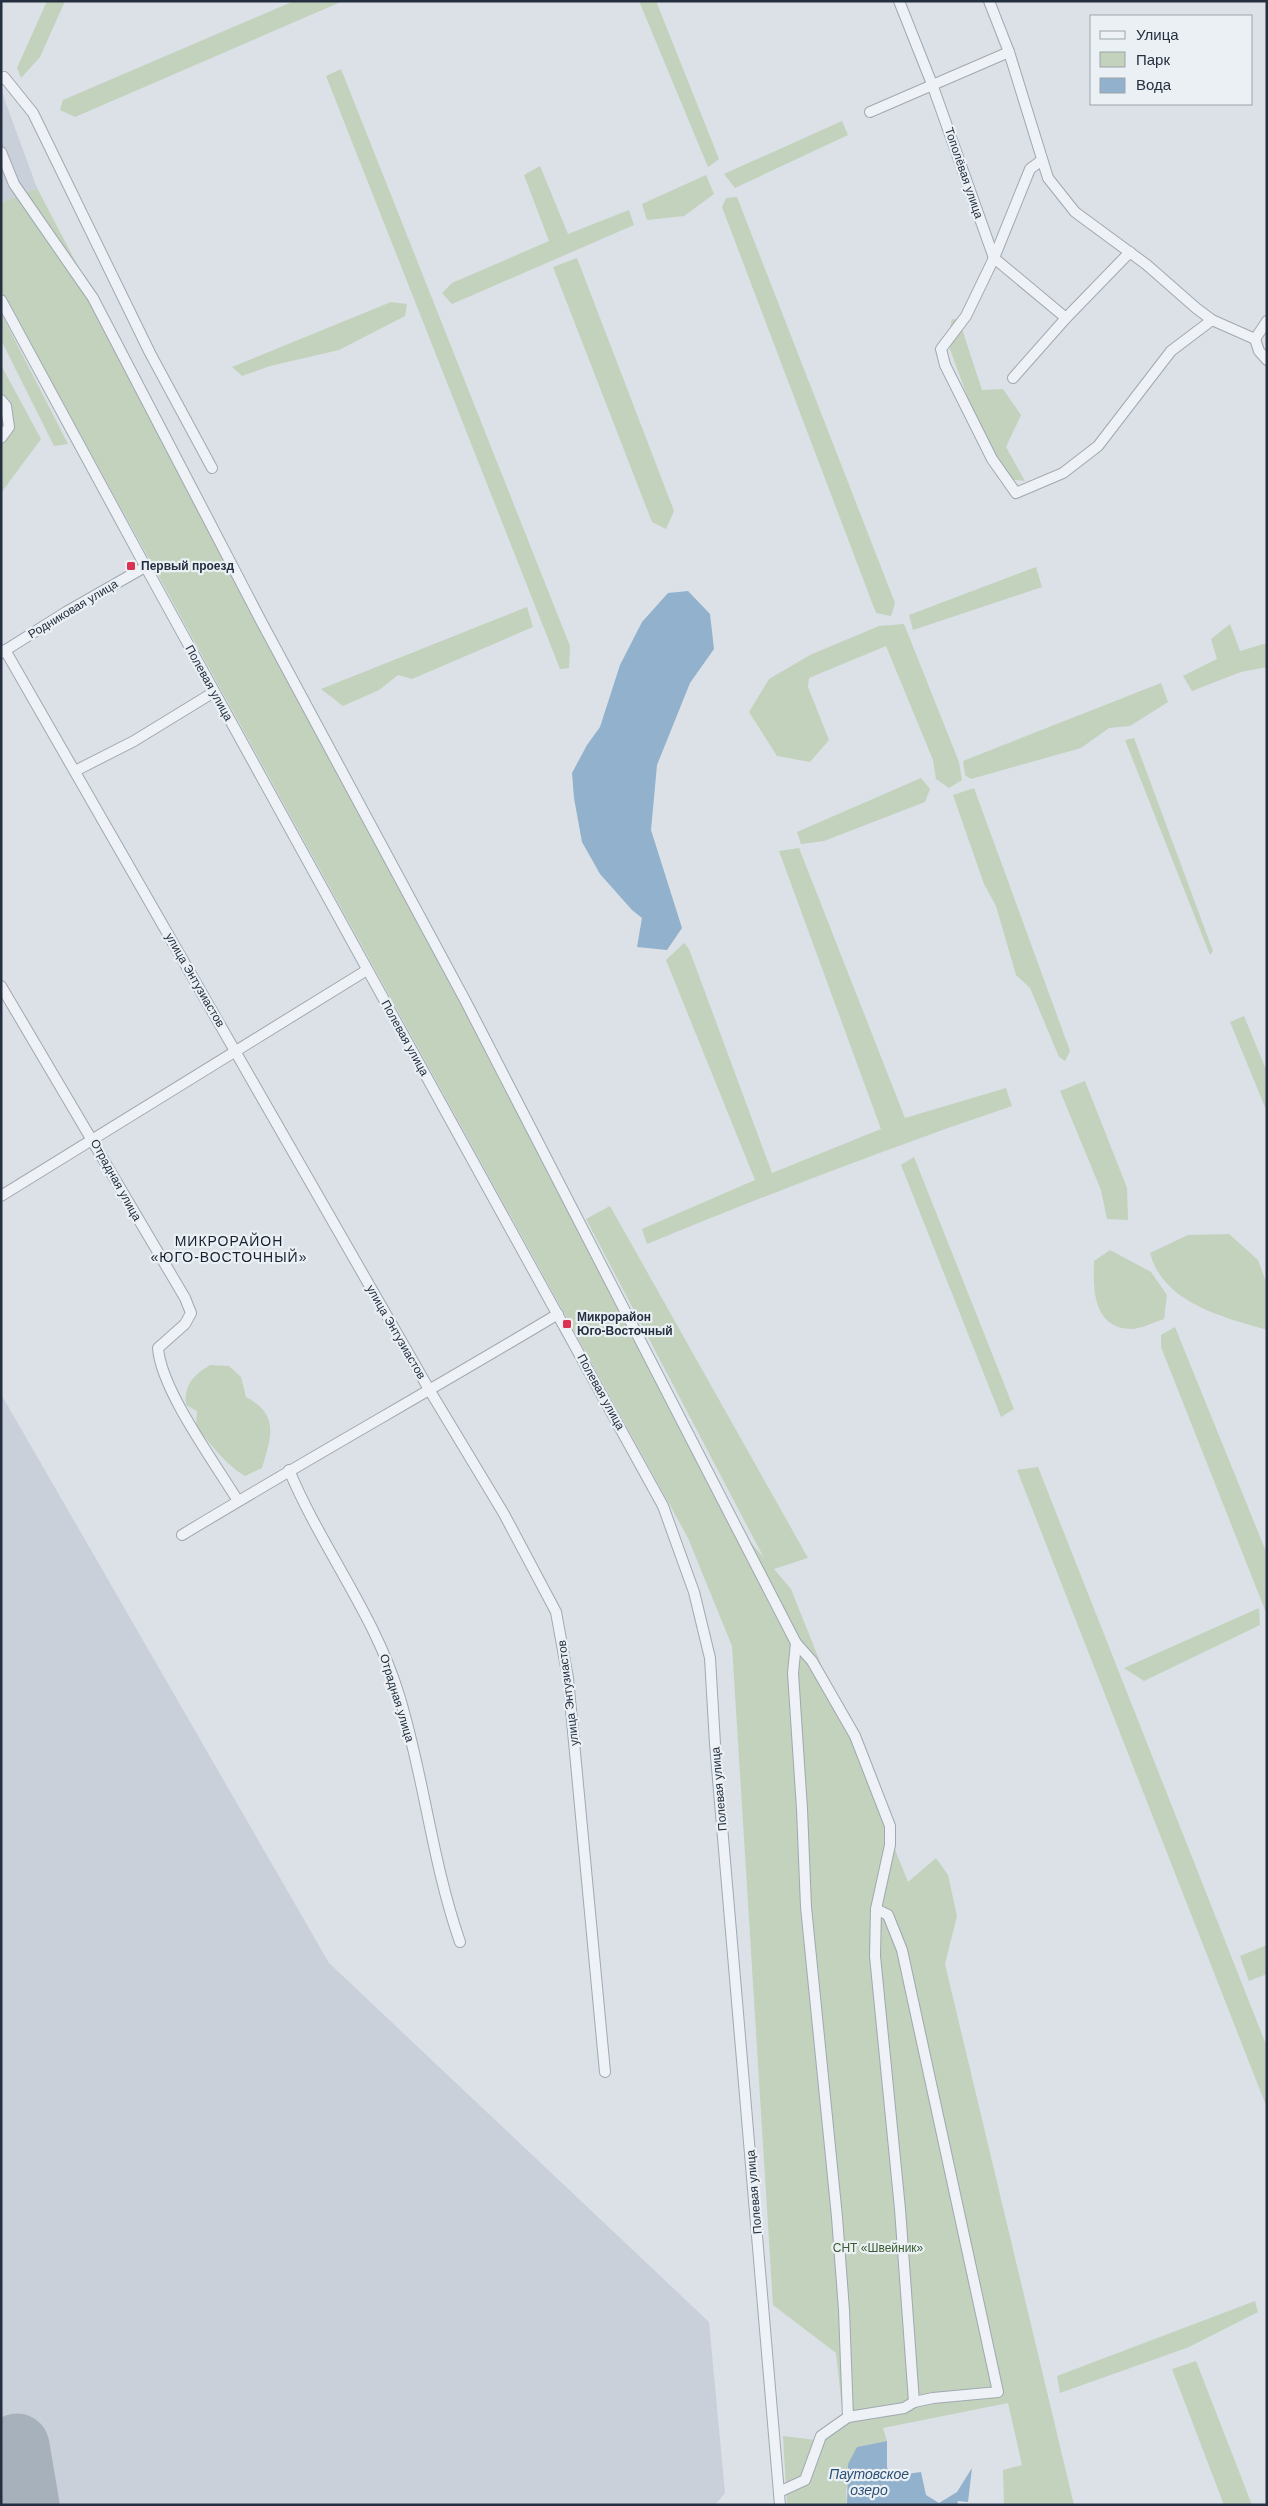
<svg xmlns="http://www.w3.org/2000/svg" width="1268" height="2506" font-family="Arial,sans-serif">
	<style>
		.built { fill: #c9d0da }
		.green { fill: #c2d2bc }
		.water { fill: #92b1cc }
		.lines { fill: none; stroke-linecap: round; stroke-linejoin: round }
		.runway { stroke: #a7b1bc; stroke-width: 65 }
		.street-casing { stroke: #a0a8b1; stroke-width: 12 }
		.street { stroke: #eef1f5; stroke-width: 10 }
		.poi-dot { fill: #db3254; stroke: #ebf0f5; stroke-width: 2 }
		.labels { text-anchor: middle; dominant-baseline: central; stroke-width: 4.5; stroke-linejoin: round; paint-order: stroke }
		.street-label { font-size: 12px; fill: #242f3f; stroke: #ebf0f5 }
		.poi-label { font-size: 12px; font-weight: bold; fill: #242f3f; stroke: #ebf0f5; text-anchor: start }
		.park-label { font-size: 12px; fill: #3a5c30; stroke: #ebf0f5 }
		.neighbourhood-label { font-size: 14px; letter-spacing: 1px; fill: #17202f; stroke: #ebf0f5 }
		.water-label { font-size: 14px; font-style: italic; fill: #2b5076; stroke: #ebf0f5 }
	</style>
	<rect width="100%" height="100%" fill="#dbe1e7"/>
	<!-- built -->
	<g class="built">
		<path d="M 1,90 L 37,188 L 1,203 Z"/>
		<path d="M 1,1394 L 329,1963 L 709,2322 L 725,2493 L 715,2505 L 1,2505 Z"/>
	</g>
	<!-- green -->
	<g class="green">
		<path d="M 47,1 L 65,1 L 40,57 L 21,78 L 17,68 Z"/>
		<path d="M 294,1 L 343,1 L 75,117 L 60,110 L 63,100 Z"/>
		<path d="M 639,1 L 656,1 L 719,159 L 708,167 Z"/>
		<path d="M 341,69 L 570,646 L 569,668 L 560,669 L 326,76 Z"/>
		<path d="M 842,121 L 848,135 L 735,188 L 724,174 Z"/>
		<path d="M 540,166 L 568,234 L 629,210 L 634,225 L 452,304 L 442,293 L 452,283 L 549,241 L 524,175 Z"/>
		<path d="M 706,175 L 714,194 L 684,216 L 647,220 L 642,204 Z"/>
		<path d="M 37,188 L 741,1531 L 764,1558 L 586,1219 L 610,1206 L 808,1558 L 774,1569 L 791,1589 L 908,1882 L 936,1858 L 948,1875 L 957,1916 L 945,1964 L 1074,2505 L 1004,2505 L 1003,2470 L 1022,2465 L 1008,2403 L 883,2428 L 887,2441 L 857,2447 L 846,2491 L 847,2505 L 787,2505 L 783,2436 L 824,2441 L 844,2426 L 836,2353 L 773,2305 L 732,1646 L 688,1538 L 1,290 L 1,203 Z"/>
		<path d="M 737,197 L 895,603 L 891,616 L 876,613 L 722,207 L 726,198 Z"/>
		<path d="M 577,258 L 674,511 L 666,529 L 652,522 L 553,267 Z"/>
		<path d="M 391,302 L 407,304 L 405,316 L 339,350 L 270,366 L 242,376 L 232,367 Z"/>
		<path d="M 1,313 L 68,444 L 54,446 L 1,340 Z"/>
		<path d="M 952,319 L 959,320 L 982,390 L 1003,389 L 1021,415 L 1006,447 L 1025,481 L 1005,479 L 996,475 L 947,341 Z"/>
		<path d="M 1,365 L 41,439 L 1,493 Z"/>
		<path d="M 1036,567 L 1042,587 L 913,630 L 909,615 Z"/>
		<path d="M 527,607 L 533,627 L 412,679 L 398,675 L 379,690 L 343,706 L 321,689 Z"/>
		<path d="M 904,624 L 959,762 L 962,780 L 949,788 L 936,779 L 933,760 L 886,646 L 809,678 L 808,687 L 829,740 L 810,762 L 777,756 L 749,712 L 769,679 L 810,655 L 879,626 Z"/>
		<path d="M 1230,624 L 1240,651 L 1267,643 L 1267,667 L 1241,672 L 1192,691 L 1183,676 L 1217,659 L 1211,639 Z"/>
		<path d="M 1161,683 L 1168,702 L 1130,726 L 1109,728 L 1081,748 L 971,779 L 965,775 L 963,761 Z"/>
		<path d="M 1134,738 L 1213,951 L 1210,955 L 1125,740 Z"/>
		<path d="M 921,778 L 930,789 L 925,802 L 824,841 L 801,844 L 797,832 Z"/>
		<path d="M 974,788 L 1070,1051 L 1065,1061 L 1059,1057 L 1030,988 L 1016,975 L 996,906 L 984,884 L 953,795 Z"/>
		<path d="M 799,848 L 905,1118 L 1006,1088 L 1012,1106 C 888,1148 768,1194 647,1244 L 642,1229 L 755,1180 L 666,960 L 684,943 L 689,949 L 772,1173 L 881,1129 L 779,851 Z"/>
		<path d="M 1244,1016 L 1267,1072 L 1267,1112 L 1230,1022 Z"/>
		<path d="M 1085,1081 L 1127,1188 L 1128,1220 L 1107,1219 L 1101,1190 L 1060,1091 Z"/>
		<path d="M 914,1157 L 1014,1409 L 1001,1417 L 901,1165 Z"/>
		<path d="M 1229,1234 L 1258,1260 L 1267,1285 L 1267,1330 C 1223,1317 1163,1303 1150,1253 L 1188,1235 Z"/>
		<path d="M 1110,1250 L 1151,1272 L 1167,1295 L 1164,1319 C 1154,1322 1141,1329 1131,1329 C 1093,1328 1093,1289 1094,1261 Z"/>
		<path d="M 1175,1327 L 1267,1554 L 1267,1615 L 1161,1347 L 1161,1335 Z"/>
		<path d="M 210,1365 L 229,1366 L 241,1377 L 246,1397 C 280,1415 271,1437 262,1468 L 245,1476 C 224,1464 213,1445 196,1428 L 197,1411 L 186,1405 C 184,1384 194,1375 210,1365 Z"/>
		<path d="M 1038,1467 L 1267,2047 L 1267,2108 L 1017,1470 Z"/>
		<path d="M 1259,1608 L 1260,1625 L 1144,1681 L 1124,1668 Z"/>
		<path d="M 1267,1945 L 1267,1974 L 1249,1981 L 1240,1956 Z"/>
		<path d="M 1255,2301 L 1258,2312 L 1189,2347 L 1060,2393 L 1057,2376 Z"/>
		<path d="M 1196,2361 L 1252,2505 L 1224,2505 L 1172,2369 Z"/>
	</g>
	<!-- water -->
	<g class="water">
		<path d="M 688,591 L 710,614 L 714,649 L 690,683 L 657,765 L 651,830 L 682,928 L 667,950 L 637,947 L 642,918 L 632,910 L 600,874 L 582,842 L 574,798 L 572,773 L 587,745 L 600,727 L 620,665 L 642,622 L 668,593 Z"/>
		<path d="M 887,2441 L 887,2468 L 899,2475 L 921,2472 L 926,2495 L 939,2503 L 957,2492 L 972,2468 L 968,2502 L 958,2501 L 957,2505 L 847,2505 L 848,2464 L 857,2447 Z"/>
	</g>
	<g class="lines">
		<!-- runway -->
		<path class="runway" d="M 17,2446 L 27,2505"/>
		<!-- street casing -->
		<g class="street-casing">
			<g id="street">
				<path d="M 899,1 L 932,84 L 994,258 L 1066,318"/>
				<path d="M 989,1 L 1009,52 L 1048,178 L 1075,212 L 1147,265 L 1196,308 L 1212,320 L 1255,339"/>
				<path d="M 1,79 L 4,77 L 33,113 L 150,353 L 212,468"/>
				<path d="M 870,112 L 1009,52"/>
				<path d="M 1,152 L 14,184 L 93,298 L 261,621 L 466,1002 L 796,1643 L 793,1673 L 802,1809 L 806,1907 L 837,2217 L 844,2310 L 848,2417"/>
				<path d="M 1042,160 L 1030,169 L 994,258 L 966,316 L 941,349 L 945,365 L 992,459 L 1016,493 L 1063,473 L 1098,446 L 1171,351 L 1212,320"/>
				<path d="M 1,300 L 149,573 L 663,1506 L 694,1592 L 710,1658 L 715,1744 L 780,2505"/>
				<path d="M 1255,339 L 1259,351 L 1267,360"/>
				<path d="M 1255,339 L 1267,321"/>
				<path d="M 1013,378 L 1066,318 L 1130,252"/>
				<path d="M 1,400 L 6,406 L 9,427 L 1,438"/>
				<path d="M 5,650 L 430,1391 L 504,1514 L 556,1612 L 568,1678 L 605,2072"/>
				<path d="M 1,653 L 66,612 L 145,567"/>
				<path d="M 75,771 L 134,741 L 214,692"/>
				<path d="M 1,986 L 185,1298 L 191,1313 L 185,1324 L 158,1348 C 161,1390 215,1463 238,1501"/>
				<path d="M 1,1196 L 367,970"/>
				<path d="M 289,1470 C 321,1547 375,1615 399,1695 C 424,1776 432,1862 460,1942"/>
				<path d="M 182,1535 C 306,1460 433,1389 558,1314"/>
				<path d="M 796,1643 L 812,1661 L 855,1736 L 890,1826 L 890,1845 L 876,1909 L 875,1956 L 900,2209 L 914,2402"/>
				<path d="M 779,2492 L 805,2480 L 821,2436 L 848,2417 L 904,2408 L 914,2402 L 933,2398 L 998,2392 L 902,1950 L 888,1915 L 876,1909"/>
			</g>
		</g>
		<!-- street -->
		<use href="#street" class="street"/>
	</g>
	<!-- markers -->
	<g class="poi-dot">
		<rect x="126" y="561" width="10" height="10" rx="2.5"/>
		<rect x="562" y="1319" width="10" height="10" rx="2.5"/>
	</g>
	<g class="labels">
		<!-- street labels -->
		<g class="street-label">
			<text transform="translate(964 173) rotate(71)">Тополёвая улица</text>
			<text transform="translate(73 609) rotate(-31)">Родниковая улица</text>
			<text transform="translate(209 683) rotate(61)">Полевая улица</text>
			<text transform="translate(195 980) rotate(60)">улица Энтузиастов</text>
			<text transform="translate(405 1038) rotate(61)">Полевая улица</text>
			<text transform="translate(116 1180) rotate(61)">Отрадная улица</text>
			<text transform="translate(396 1332) rotate(60)">улица Энтузиастов</text>
			<text transform="translate(601 1392) rotate(61)">Полевая улица</text>
			<text transform="translate(568 1693) rotate(-97)">улица Энтузиастов</text>
			<text transform="translate(397 1698) rotate(73)">Отрадная улица</text>
			<text transform="translate(719 1789) rotate(-95)">Полевая улица</text>
			<text transform="translate(754 2192) rotate(-95)">Полевая улица</text>
		</g>
		<!-- poi labels -->
		<g class="poi-label">
			<text x="141" y="566">Первый проезд</text>
			<text x="577" y="1317">Микрорайон<tspan x="577" dy="14">Юго-Восточный</tspan></text>
		</g>
		<!-- park labels -->
		<g class="park-label">
			<text x="878" y="2248">СНТ «Швейник»</text>
		</g>
		<!-- neighbourhood labels -->
		<g class="neighbourhood-label">
			<text x="229" y="1241">МИКРОРАЙОН<tspan x="229" dy="16">«ЮГО-ВОСТОЧНЫЙ»</tspan></text>
		</g>
		<!-- water labels -->
		<g class="water-label">
			<text x="869" y="2474">Паутовское<tspan x="869" dy="16">озеро</tspan></text>
		</g>
	</g>
	<!-- border -->
	<rect width="1268" height="2506" fill="none" stroke="#242f3f" stroke-width="5"/>
	<!-- legend -->
	<rect x="1090" y="15" width="162" height="90" fill="#ebf0f5" stroke="#9ba3ac"/>
	<rect x="1100" y="31" width="25" height="8" fill="#eef1f5" stroke="#9ba3ac"/>
	<text x="1136" y="40" font-size="15" fill="#242f3f">Улица</text>
	<rect x="1100" y="52" width="25" height="15" fill="#c2d2bc" stroke="#9ba3ac"/>
	<text x="1136" y="65" font-size="15" fill="#242f3f">Парк</text>
	<rect x="1100" y="78" width="25" height="15" fill="#92b1cc" stroke="#9ba3ac"/>
	<text x="1136" y="90" font-size="15" fill="#242f3f">Вода</text>
</svg>
